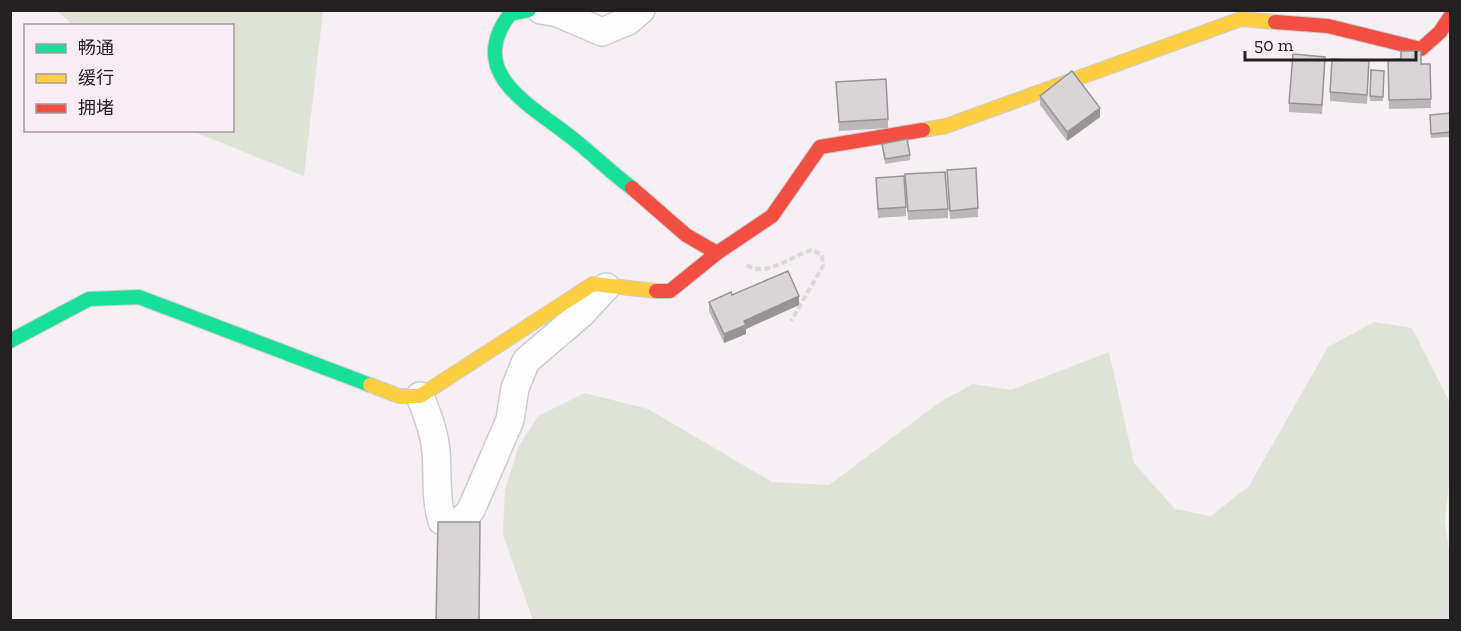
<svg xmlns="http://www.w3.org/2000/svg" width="1461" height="631" font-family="'Zilla Slab','Noto Sans SC',serif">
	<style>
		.green { fill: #dfe3d5 }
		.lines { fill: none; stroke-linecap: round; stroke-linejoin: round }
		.street-casing { stroke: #d0ccce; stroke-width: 30 }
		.fast-casing { stroke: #d0ccce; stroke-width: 16 }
		.slow-casing { stroke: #d0ccce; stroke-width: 16 }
		.jam-casing { stroke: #d0ccce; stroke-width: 16 }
		.path { stroke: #dcdadb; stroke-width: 4; stroke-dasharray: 6 3; stroke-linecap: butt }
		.street { stroke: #fefdfd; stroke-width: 27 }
		.fast { stroke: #16e098; stroke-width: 14 }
		.slow { stroke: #ffcf43; stroke-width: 14 }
		.jam { stroke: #f24e42; stroke-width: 14 }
		.wall { fill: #bbb6b8 }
		.shaded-wall { fill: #989496 }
		.building { fill: #d9d4d6; stroke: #989496; stroke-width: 1.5 }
	</style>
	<rect width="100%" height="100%" fill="#f6eff3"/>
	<!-- green -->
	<g class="green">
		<path d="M 57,11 L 323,11 L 304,176 L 192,131 L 232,130 L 232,26 L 73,25 Z"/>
		<path d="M 1374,322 L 1412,328 L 1449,401 L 1450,473 L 1445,521 L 1450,559 L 1450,620 L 533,620 L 503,535 L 505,489 L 519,446 L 538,416 L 585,393 L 648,409 L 772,482 L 829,485 L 940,402 L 973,384 L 1011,390 L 1109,352 L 1134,463 L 1175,509 L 1211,516 L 1249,486 L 1328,347 Z"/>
	</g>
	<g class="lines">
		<!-- street casing -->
		<g class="street-casing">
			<g id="street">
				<path d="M 541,10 L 558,13 L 602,32 L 628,21 L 641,10"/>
				<path d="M 420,396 C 427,414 434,431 436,451 C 438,475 435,497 442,521 C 455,526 462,521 471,510 L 510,420 L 515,388 L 526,361 L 581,314 L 606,287"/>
			</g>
		</g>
		<!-- fast casing -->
		<g class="fast-casing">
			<g id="fast">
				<path d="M 529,10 L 510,14 C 465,74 531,105 572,138 C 593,154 611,173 632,188"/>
				<path d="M 10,341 L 89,299 L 139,297 L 370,385"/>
			</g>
		</g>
		<!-- slow casing -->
		<g class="slow-casing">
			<g id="slow">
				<path d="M 923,130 L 946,126 L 1241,19 L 1275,22"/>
				<path d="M 370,385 L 399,396 L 420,396 L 593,284 L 656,291"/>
			</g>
		</g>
		<!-- jam casing -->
		<g class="jam-casing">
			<g id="jam">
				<path d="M 1275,22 L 1328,26 L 1421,49 L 1440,32 L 1450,17"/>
				<path d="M 632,188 L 686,235 L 717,253"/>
				<path d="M 656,291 L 670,291 L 717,253 L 772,216 L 820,147 L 923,130"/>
			</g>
		</g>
		<!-- path -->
		<path class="path" d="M 747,265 C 766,278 793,255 812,250 L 822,255 L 823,266 L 791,321"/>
		<!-- street -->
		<use href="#street" class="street"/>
		<!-- fast -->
		<use href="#fast" class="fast"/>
		<!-- slow -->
		<use href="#slow" class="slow"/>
		<!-- jam -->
		<use href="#jam" class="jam"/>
	</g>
	<!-- wall -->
	<g class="wall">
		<path d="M 1388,60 L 1421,64 L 1430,64 L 1431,108 L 1389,109 Z"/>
		<path d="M 1325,66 L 1322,114 L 1289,112 L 1289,103 Z"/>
		<path d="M 1369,70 L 1367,104 L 1330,101 L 1330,92 Z"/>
		<path d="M 1371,70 L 1384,71 L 1383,101 L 1370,101 Z"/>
		<path d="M 836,82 L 888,119 L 888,128 L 839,131 Z"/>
		<path d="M 1040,96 L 1100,117 L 1067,141 L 1040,105 Z"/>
		<path d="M 1450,118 L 1450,137 L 1431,138 L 1430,119 Z"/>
		<path d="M 882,144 L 910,155 L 910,160 L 885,164 Z"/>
		<path d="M 947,170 L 978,208 L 978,217 L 950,219 Z"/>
		<path d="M 905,174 L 948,209 L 948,218 L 908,220 Z"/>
		<path d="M 876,178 L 906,207 L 906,216 L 878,218 Z"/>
		<path d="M 732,295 L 799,305 L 746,329 L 746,334 L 724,343 L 709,311 L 709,302 Z"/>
	</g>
	<!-- shaded-wall -->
	<g class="shaded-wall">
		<path d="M 1100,108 L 1100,117 L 1067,141 L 1067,132 Z"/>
		<path d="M 799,296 L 799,305 L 746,329 L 746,334 L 724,343 L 724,334 L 744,321 Z"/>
	</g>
	<!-- building -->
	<g class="building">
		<path d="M 1401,51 L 1421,51 L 1421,64 L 1430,64 L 1431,99 L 1389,100 L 1388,60 L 1401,59 Z"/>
		<path d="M 1293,54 L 1325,57 L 1322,105 L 1289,103 Z"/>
		<path d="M 1332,59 L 1369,61 L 1367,95 L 1330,92 Z"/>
		<path d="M 1371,70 L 1384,71 L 1383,97 L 1370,96 Z"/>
		<path d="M 1072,71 L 1100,108 L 1067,132 L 1040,96 Z"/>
		<path d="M 886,79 L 888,119 L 839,122 L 836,82 Z"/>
		<path d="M 1450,113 L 1450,132 L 1431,134 L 1430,115 Z"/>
		<path d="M 907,139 L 910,155 L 885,159 L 882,144 Z"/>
		<path d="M 976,168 L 978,208 L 950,211 L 947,170 Z"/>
		<path d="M 945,172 L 948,209 L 908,211 L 905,174 Z"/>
		<path d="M 904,176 L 906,207 L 878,209 L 876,178 Z"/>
		<path d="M 788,271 L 799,296 L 744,321 L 746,325 L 724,334 L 709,302 L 731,292 L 732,295 Z"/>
		<path d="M 438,522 L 480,522 L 479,621 L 436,621 Z"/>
	</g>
	<!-- border -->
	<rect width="1461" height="631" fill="none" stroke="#242022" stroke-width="24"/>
	<!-- legend -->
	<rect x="24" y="24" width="210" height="108" fill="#f9ecf4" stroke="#a49aa0" stroke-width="1.5"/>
	<rect x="36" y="44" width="30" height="9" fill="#16e098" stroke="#a49aa0" stroke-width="1.5"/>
	<text x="78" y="54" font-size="18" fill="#242022">畅通</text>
	<rect x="36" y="74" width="30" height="9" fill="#ffcf43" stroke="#a49aa0" stroke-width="1.5"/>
	<text x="78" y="84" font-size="18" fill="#242022">缓行</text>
	<rect x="36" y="104" width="30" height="9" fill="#f24e42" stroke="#a49aa0" stroke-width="1.5"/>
	<text x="78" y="114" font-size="18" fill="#242022">拥堵</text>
	<!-- scale -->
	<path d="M1245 51v9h171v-9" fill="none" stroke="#242022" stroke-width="3"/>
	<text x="1254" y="51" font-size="18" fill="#242022" stroke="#f9ecf4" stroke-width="4.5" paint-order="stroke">50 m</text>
</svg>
